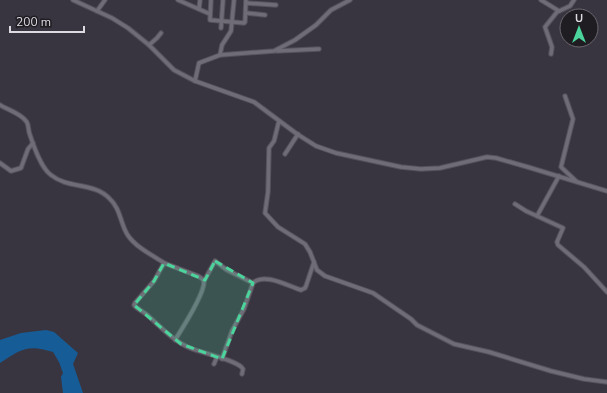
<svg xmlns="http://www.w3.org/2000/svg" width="607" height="393" font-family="'Nunito Sans',sans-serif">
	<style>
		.water { fill: #165d98 }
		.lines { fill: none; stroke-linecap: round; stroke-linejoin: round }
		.minor-casing { stroke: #55515b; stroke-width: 5.5 }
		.minor { stroke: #6f6c78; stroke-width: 3.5 }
		.marked { fill: #4bd49b; fill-opacity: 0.2; stroke: #4bd49b; stroke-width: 3; stroke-dasharray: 8 5; stroke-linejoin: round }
	</style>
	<rect width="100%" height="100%" fill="#383540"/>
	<!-- water -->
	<path class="water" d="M 46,330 L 54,332 L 78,353 L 73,364 L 83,393 L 63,393 L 61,377 L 63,373 L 59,362 L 53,352 C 28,344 21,349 0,363 L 0,340 L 21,333 Z"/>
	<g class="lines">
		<!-- minor casing -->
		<g class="minor-casing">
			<g id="minor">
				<path d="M 73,0 L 112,18 L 128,28 L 149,45 L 174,70 L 195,81 L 254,102 L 297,134 L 316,146 L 336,153 L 401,167 L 421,169 L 440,168 L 487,157 L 496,158 L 531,168 L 607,191"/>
				<path d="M 178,0 L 210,14"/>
				<path d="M 211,0 L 210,20 L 244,23 L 245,22 L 246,0"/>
				<path d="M 541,0 L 559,11"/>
				<path d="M 246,3 L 276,5"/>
				<path d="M 199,9 L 200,0"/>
				<path d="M 97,11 L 105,0"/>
				<path d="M 246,13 L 265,15"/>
				<path d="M 221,28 L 223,0"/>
				<path d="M 149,45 L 157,38 L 161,33"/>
				<path d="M 277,51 L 319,49"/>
				<path d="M 551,54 L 552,47 L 545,27 L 557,12 L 570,6 L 574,0"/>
				<path d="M 220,55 L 274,51 L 295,40 L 316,25 L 331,10 L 350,0"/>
				<path d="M 195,81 L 199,63 L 220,55 L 222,45 L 231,31 L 234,0"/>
				<path d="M 565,96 L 573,119 L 561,167 L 576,181"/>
				<path d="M 0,105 C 8,110 20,113 26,121 C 29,124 28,131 30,135 C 34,147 41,168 51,175 C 68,189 93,182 109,198 C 119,207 120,219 125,230 C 131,245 151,254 164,263 L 154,281 L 135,303 L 134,305 C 137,309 142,311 146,314 C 160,326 173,341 190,348 C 201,353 238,360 243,369 L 242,374"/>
				<path d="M 279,121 L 274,141 L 269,148 L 268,192 L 265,213 L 278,227 L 305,244 L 310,252 L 317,270 L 325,276 L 373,293 L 411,319 L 417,325 L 454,344 L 489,352 L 551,371 L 584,379 L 607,382"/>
				<path d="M 285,154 L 298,134"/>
				<path d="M 0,163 L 11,171 L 21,168 L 28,149 L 33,143"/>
				<path d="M 515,204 L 526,211 L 563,228 L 557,242 L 558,245 L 584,267 L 607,292"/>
				<path d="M 537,216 L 559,176"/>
				<path d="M 164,263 L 198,276 C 201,278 204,279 204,282 C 204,294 182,329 175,340"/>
				<path d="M 204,281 L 215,261 L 227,270 L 253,283 L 244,309 L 232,331 L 222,359"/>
				<path d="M 253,283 C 264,272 288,286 301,290 L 305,288 L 306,286 L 314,262"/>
				<path d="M 214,364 L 217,357"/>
			</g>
		</g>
		<!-- minor -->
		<use href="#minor" class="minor"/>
	</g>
	<!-- marked area -->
	<path class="marked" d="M 215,261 L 253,283 L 222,359 L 181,344 L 134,305 L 154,281 L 164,263 L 205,280 Z"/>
	<!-- north arrow -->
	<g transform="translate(579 28)"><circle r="19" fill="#1f1d22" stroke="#6b696f"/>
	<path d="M0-3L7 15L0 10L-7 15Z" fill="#4bd49b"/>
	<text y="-6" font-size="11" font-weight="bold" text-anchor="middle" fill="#dddbe2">U</text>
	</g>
	<!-- scale -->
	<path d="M10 26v6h74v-6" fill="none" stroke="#dddbe2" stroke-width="2"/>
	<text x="16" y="26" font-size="12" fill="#dddbe2" stroke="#1f1d22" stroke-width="3" paint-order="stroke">200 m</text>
</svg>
